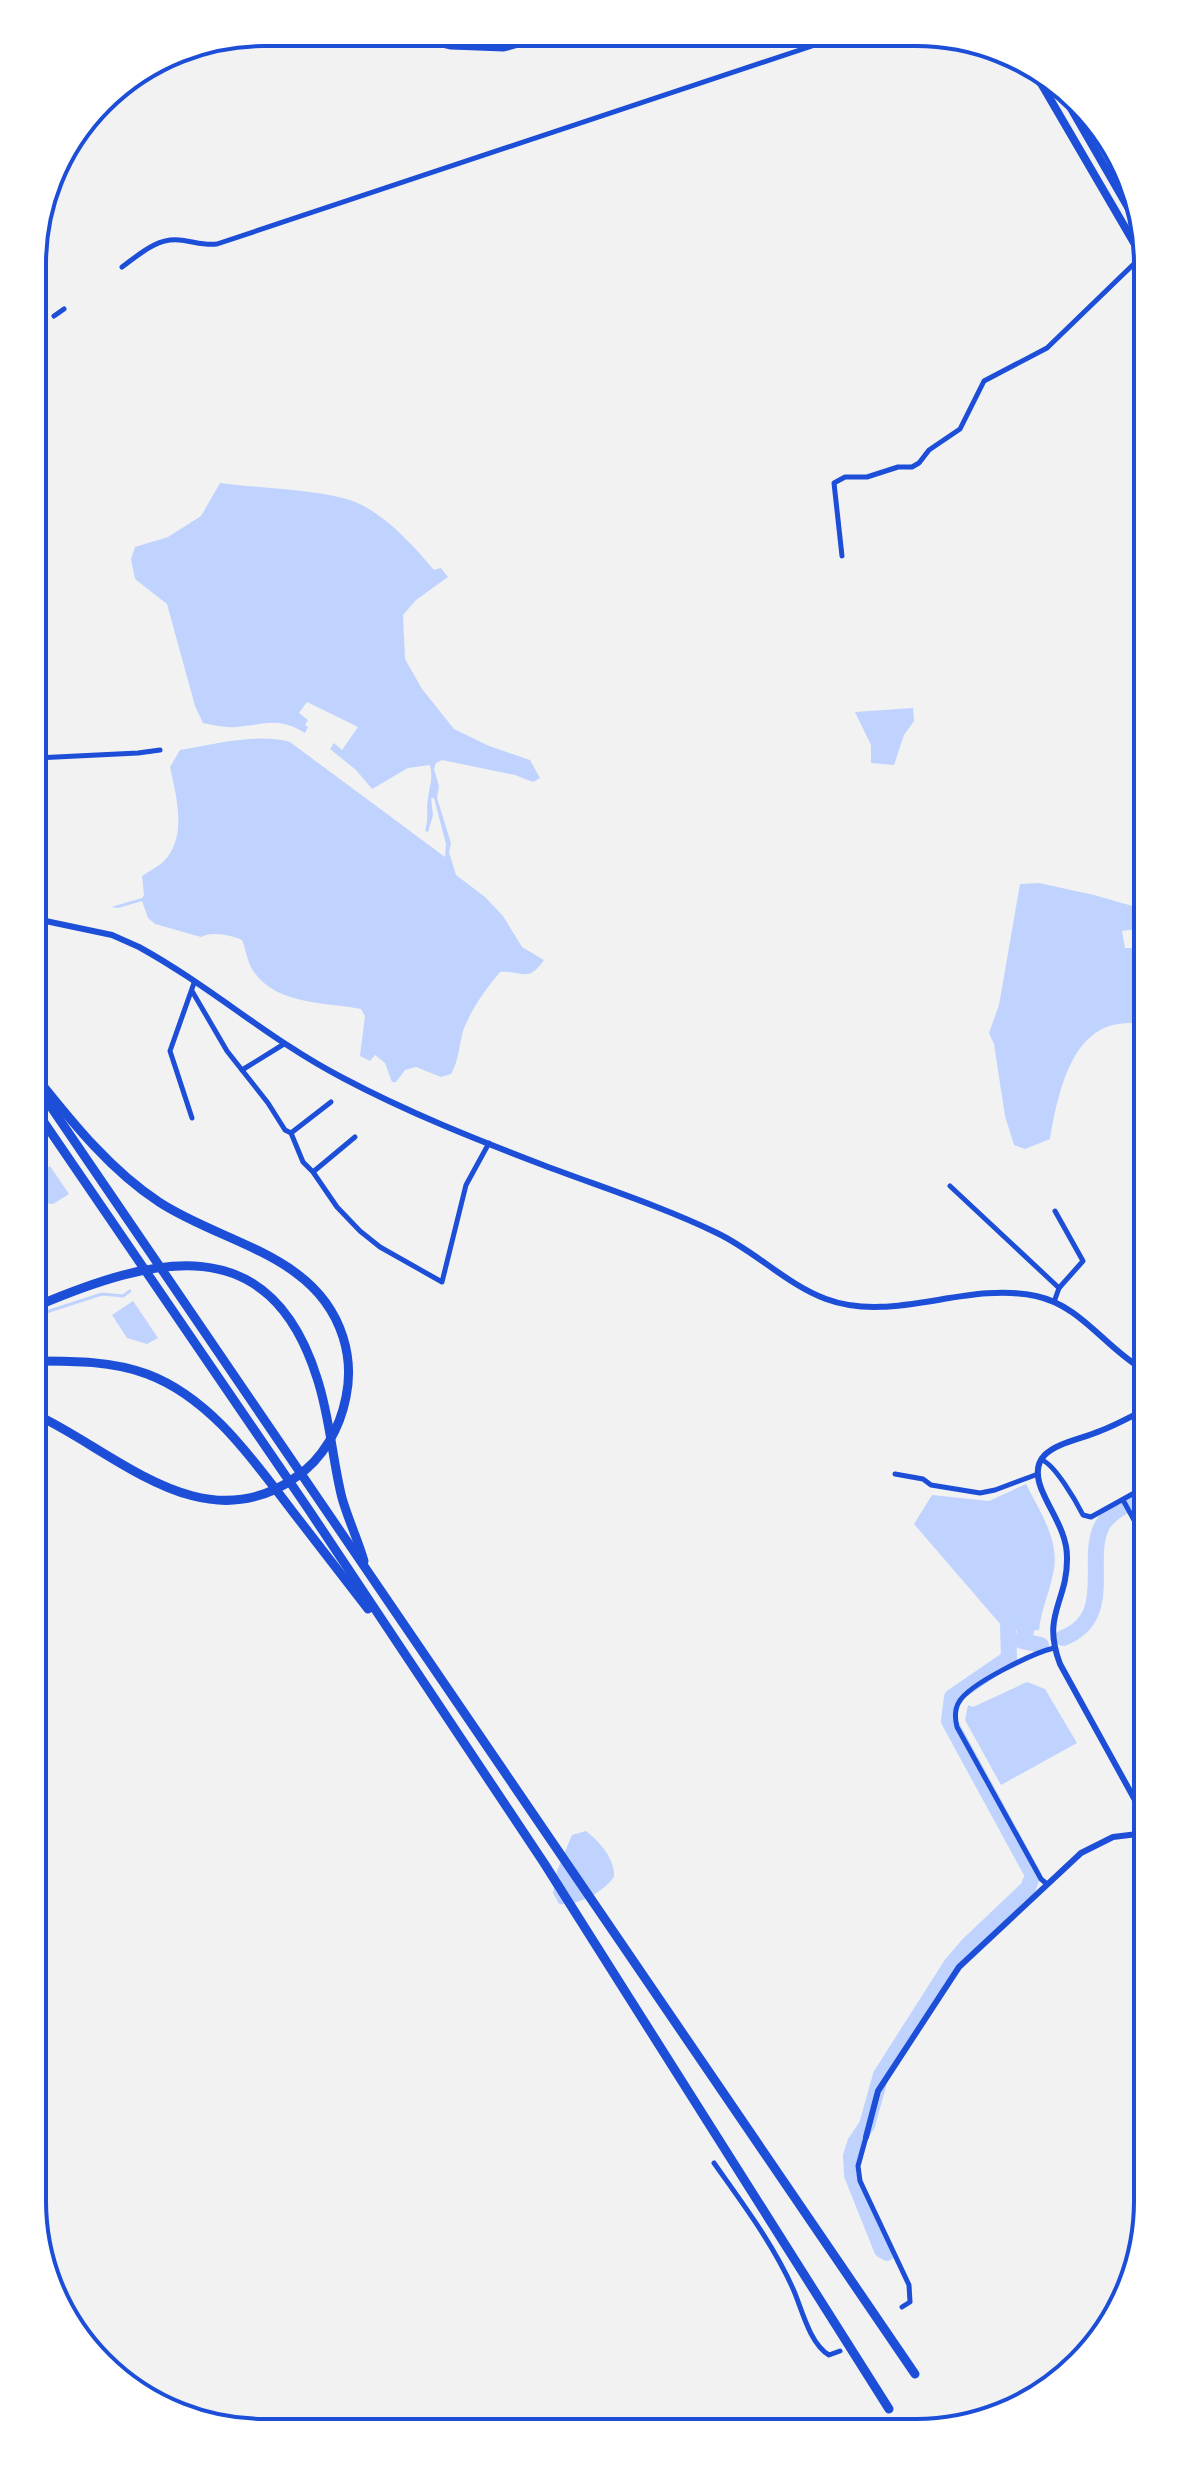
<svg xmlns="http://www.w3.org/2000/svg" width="1180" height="2465" font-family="Rubik,sans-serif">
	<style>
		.water { fill: #bfd3fe }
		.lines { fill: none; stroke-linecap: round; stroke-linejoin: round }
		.stream { stroke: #bfd3fe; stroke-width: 3 }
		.river { stroke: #bfd3fe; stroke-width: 16 }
		.minor { stroke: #1d4ed8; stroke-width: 5 }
		.tertiary { stroke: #1d4ed8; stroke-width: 6 }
		.secondary { stroke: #1d4ed8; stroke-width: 7 }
		.trunk { stroke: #1d4ed8; stroke-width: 8 }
		.motorway { stroke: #1d4ed8; stroke-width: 9 }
		.rim { fill: none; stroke: #1d4ed8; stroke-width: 4 }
	</style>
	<rect width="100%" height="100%" fill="#f2f2f2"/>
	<!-- water -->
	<g class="water">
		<path d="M 220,483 C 258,488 306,489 343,498 C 378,506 412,544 434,570 L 441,568 L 448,577 L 416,600 L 403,615 L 405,659 L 422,689 L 454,729 L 489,746 L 530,760 L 540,778 L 533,782 L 515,775 L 442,760 L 436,763 L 434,769 L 439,786 L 437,798 L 451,843 L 449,852 L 456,875 L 485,897 L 503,916 L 522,947 L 544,960 C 527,984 524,970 500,972 C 486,989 471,1009 463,1031 C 459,1046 459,1060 451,1074 L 441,1077 L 416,1067 L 405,1070 L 396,1082 L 392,1082 L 385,1063 L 375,1055 L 370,1061 L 360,1056 L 365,1016 L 361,1009 C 324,1002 274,1005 252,969 C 247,961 246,949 242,940 C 231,935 211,931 201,937 L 155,924 L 148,918 L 142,901 L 118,908 L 111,907 L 142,898 L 144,895 L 142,876 C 149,871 158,867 164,861 C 188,836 176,796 170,767 L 180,750 C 214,744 256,733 290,742 L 445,857 L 446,844 L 434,798 L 431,798 L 433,815 L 428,832 L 425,831 C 429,819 426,810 428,798 C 430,785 433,778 430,765 L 408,768 L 372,789 L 356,770 L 330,749 L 334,743 L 342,750 L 358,727 L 307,702 L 299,713 L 308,720 L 305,725 L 308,727 L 305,733 C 277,716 265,725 236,727 C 225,728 213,725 203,723 L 195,706 L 167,604 L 135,579 L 131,559 L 135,547 L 168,537 L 201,516 Z"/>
		<path d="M 913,708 L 914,721 L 904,735 L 894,765 L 871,763 L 871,745 L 855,712 Z"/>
		<path d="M 1039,883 L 1094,895 L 1143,909 L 1143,928 L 1122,931 L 1125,948 L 1143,948 L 1143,1025 C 1135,1022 1127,1023 1119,1024 C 1069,1030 1057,1100 1050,1139 L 1025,1149 L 1014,1145 L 1005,1116 L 994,1044 L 989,1033 L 999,1005 L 1020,884 Z"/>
		<path d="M 50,1166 L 69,1194 L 53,1204 L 44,1203 C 38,1194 37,1186 37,1175 Z"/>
		<path d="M 133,1301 L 158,1338 L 147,1344 L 127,1338 L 112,1315 Z"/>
		<path d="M 1026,1484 C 1040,1512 1061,1542 1053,1574 C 1049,1594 1041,1610 1039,1630 L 1017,1632 L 1015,1626 L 1001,1625 L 914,1524 L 932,1495 L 989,1501 Z"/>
		<path d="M 1027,1682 L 1045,1689 L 1077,1743 L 1001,1785 L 965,1720 L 968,1705 L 973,1707 Z"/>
		<path d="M 586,1831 C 600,1842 615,1859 614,1877 C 603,1892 578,1906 559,1904 L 553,1893 L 557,1871 L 572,1835 Z"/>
	</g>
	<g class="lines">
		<!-- stream -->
		<path class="stream" d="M 37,1315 L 102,1294 L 123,1296 L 130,1291"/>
		<!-- river -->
		<g class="river">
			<path d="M 1026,1631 L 1022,1641 L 1041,1645"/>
			<path d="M 1063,1638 C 1117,1617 1083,1558 1103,1524 C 1112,1510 1131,1503 1145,1495"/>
			<path d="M 887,2253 L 882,2250 L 852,2175 L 851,2156 L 855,2143 L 867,2125 L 881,2075 L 951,1965 L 968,1945 L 1028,1888 L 1033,1875 L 949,1721 L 952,1697 L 1009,1658 L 1008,1625"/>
		</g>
		<!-- minor -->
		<g class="minor">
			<path d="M 122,267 C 139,255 156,238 179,240 C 193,241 203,246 217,244 L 842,36"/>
			<path d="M 54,316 L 64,309"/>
			<path d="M 842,556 L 834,483 L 845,477 L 867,477 L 898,467 L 912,467 L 919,463 L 929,450 L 960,429 L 984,381 L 1047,348 L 1140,258"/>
			<path d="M 36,758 L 138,753 L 160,750"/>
			<path d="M 192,991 L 227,1051 L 268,1103 L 285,1130 L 291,1133 L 303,1162 L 313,1172 L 337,1207 L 360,1231 L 380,1247 L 442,1282 L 466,1185 L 489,1143"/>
			<path d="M 242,1070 L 284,1044"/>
			<path d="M 192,1118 L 170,1051 L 194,983"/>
			<path d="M 291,1133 L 331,1102"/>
			<path d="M 313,1172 L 355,1137"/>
			<path d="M 950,1186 L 1059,1288 L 1054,1302"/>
			<path d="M 1055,1211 L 1083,1261 L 1059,1288"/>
			<path d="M 1042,1460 C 1055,1465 1076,1501 1083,1515 L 1091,1517 L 1145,1487"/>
			<path d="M 895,1474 L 923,1479 L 931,1485 L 980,1493 L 995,1490 L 1038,1474"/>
			<path d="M 1123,1500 L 1145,1540"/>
			<path d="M 1047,1884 L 1041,1879 L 957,1727 C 955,1719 954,1710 959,1702 C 969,1684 1033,1653 1054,1648"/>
			<path d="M 866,2137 L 858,2166 L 860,2181 L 909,2285 L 910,2302 L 902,2307"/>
			<path d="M 714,2163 C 743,2204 774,2245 794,2291 C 802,2310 810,2344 829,2355 L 840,2351"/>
		</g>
		<!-- tertiary -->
		<g class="tertiary">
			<path d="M 36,919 L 112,935 L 139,947 C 210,986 271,1041 343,1078 C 407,1112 475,1139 543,1165 C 601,1187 661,1206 717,1233 C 755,1251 786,1284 826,1299 C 893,1324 966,1281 1036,1296 C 1082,1306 1105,1348 1144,1370"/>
			<path d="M 1144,1410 C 1130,1417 1116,1425 1100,1431 C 1070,1444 1020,1446 1044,1495 C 1053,1515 1067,1534 1067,1557 C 1068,1602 1041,1614 1060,1664 L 1146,1820"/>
			<path d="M 866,2137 L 878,2091 L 959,1967 L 1081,1853 L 1113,1837 L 1146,1833"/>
		</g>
		<!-- secondary -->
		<path class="secondary" d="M 397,33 L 451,46 L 504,48 L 554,34"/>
		<!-- trunk -->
		<g class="trunk">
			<path d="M 1035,73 L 1140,253"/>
			<path d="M 1057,84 L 1140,228"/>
		</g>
		<!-- motorway -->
		<g class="motorway">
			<path d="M 36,1077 C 72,1122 110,1170 159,1202 C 223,1244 317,1254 343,1337 C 349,1356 350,1378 346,1397 C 340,1428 323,1459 296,1477 C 204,1543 117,1453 37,1415"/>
			<path d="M 36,1085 L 915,2374"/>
			<path d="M 37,1112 L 309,1510 L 544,1863 L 889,2409"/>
			<path d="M 37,1306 C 153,1257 269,1226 317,1378 C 330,1417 332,1458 342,1498 C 348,1519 358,1540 364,1561"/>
			<path d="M 37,1361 C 74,1361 112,1361 147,1374 C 211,1398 253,1460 293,1512 C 318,1544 343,1577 368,1609"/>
		</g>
	</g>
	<!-- crop -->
	<path d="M0 0H1180V2465H0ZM264 46H916A218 218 0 0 1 1134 264V2201A218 218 0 0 1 916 2419H264A218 218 0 0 1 46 2201V264A218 218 0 0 1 264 46Z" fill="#fff" fill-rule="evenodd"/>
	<path class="rim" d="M264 46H916A218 218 0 0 1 1134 264V2201A218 218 0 0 1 916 2419H264A218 218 0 0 1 46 2201V264A218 218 0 0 1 264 46Z"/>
</svg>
